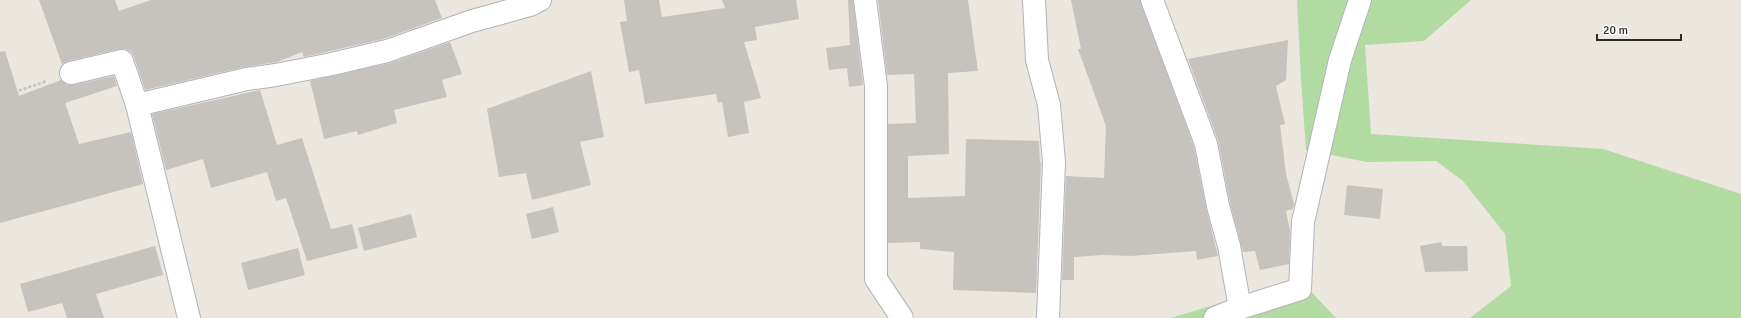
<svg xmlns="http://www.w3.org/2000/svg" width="1741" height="318" font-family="Signika,sans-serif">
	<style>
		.green { fill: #b2dba1 }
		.building { fill: #c6c2bd }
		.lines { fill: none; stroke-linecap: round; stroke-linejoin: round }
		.minor-casing { stroke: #b1b3bc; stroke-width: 24 }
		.path { stroke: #c3c3c3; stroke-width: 2.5; stroke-dasharray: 3 2; stroke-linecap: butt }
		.minor { stroke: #fff; stroke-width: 22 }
	</style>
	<rect width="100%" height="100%" fill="#ebe6de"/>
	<!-- green -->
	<g class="green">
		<path d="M 1297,0 L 1471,0 L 1424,41 L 1365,45 L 1371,134 L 1603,149 L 1741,194 L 1741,318 L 1470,318 L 1511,286 L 1505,234 L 1463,181 L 1436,161 L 1367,162 L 1306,150 L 1301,80 Z"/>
		<path d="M 1299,279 L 1336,318 L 1171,318 Z"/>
	</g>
	<!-- building -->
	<g class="building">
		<path d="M 39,0 L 115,0 L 119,11 L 151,0 L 435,0 L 442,18 L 383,39 L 304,57 L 302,52 L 277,62 L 244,67 L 145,90 L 134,57 L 131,52 L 126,49 L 119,49 L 68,61 L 62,64 Z"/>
		<path d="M 624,0 L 659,0 L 662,17 L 725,8 L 722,0 L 796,0 L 799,19 L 755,27 L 757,40 L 744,42 L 761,98 L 744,102 L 749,133 L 728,137 L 722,102 L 718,103 L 716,94 L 645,104 L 639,70 L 629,72 L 620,22 L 627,21 Z"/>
		<path d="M 848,0 L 853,0 L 863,85 L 849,87 L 847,68 L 829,70 L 826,48 L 850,45 Z"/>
		<path d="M 878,0 L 968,0 L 978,71 L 948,73 L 949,154 L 908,156 L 908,198 L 965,196 L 966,139 L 1039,141 L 1040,162 L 1041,162 L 1036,293 L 953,290 L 954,252 L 920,249 L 920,242 L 888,243 L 888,124 L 916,123 L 914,74 L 887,75 Z"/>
		<path d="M 1071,0 L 1140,0 L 1194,147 L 1206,208 L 1218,256 L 1197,260 L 1196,251 L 1131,256 L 1104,255 L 1074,257 L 1074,280 L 1062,280 L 1066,176 L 1104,178 L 1106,126 L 1078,49 L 1081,49 Z"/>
		<path d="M 1288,40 L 1286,80 L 1276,86 L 1285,124 L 1280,125 L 1286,174 L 1294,204 L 1293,209 L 1286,211 L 1290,231 L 1289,264 L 1260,270 L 1255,251 L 1243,252 L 1230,203 L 1218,140 L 1188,59 Z"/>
		<path d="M 450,42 L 462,74 L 442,80 L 447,97 L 394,110 L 397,123 L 358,135 L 357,131 L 324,139 L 310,81 L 390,63 Z"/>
		<path d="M 5,51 L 19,96 L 61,80 L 67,85 L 73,85 L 114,76 L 117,86 L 65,103 L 79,144 L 131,132 L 143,184 L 0,223 L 0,52 Z"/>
		<path d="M 591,71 L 604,137 L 580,142 L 591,185 L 532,200 L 526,173 L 499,177 L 487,109 Z"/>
		<path d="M 260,90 L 277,145 L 302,138 L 331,229 L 352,224 L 358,248 L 307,261 L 286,198 L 276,201 L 267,172 L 211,188 L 203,159 L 166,170 L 152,114 Z"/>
		<path d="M 1347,185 L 1383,189 L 1380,219 L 1344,215 Z"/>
		<path d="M 553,207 L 559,232 L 532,239 L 526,214 Z"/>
		<path d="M 411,214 L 417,237 L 364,251 L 358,228 Z"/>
		<path d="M 1441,242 L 1442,246 L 1467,246 L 1468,271 L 1425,272 L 1420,246 Z"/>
		<path d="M 155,246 L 163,275 L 96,294 L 104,318 L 67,318 L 62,303 L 28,312 L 20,284 Z"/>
		<path d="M 298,248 L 305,275 L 248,290 L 241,263 Z"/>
	</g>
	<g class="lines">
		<!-- minor casing -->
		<g class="minor-casing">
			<g id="minor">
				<path d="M 865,0 L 876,86 L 876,279 L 902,318"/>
				<path d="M 1034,0 L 1037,60 L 1049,105 L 1054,162 L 1048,318"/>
				<path d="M 1152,0 L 1206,144 L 1218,206 L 1229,246 L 1240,308"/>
				<path d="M 71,73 L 122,61 L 137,105 L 247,79 L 276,75 L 332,64 L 387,51 L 472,21 L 530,5 L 540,0"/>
				<path d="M 137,105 L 189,318"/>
				<path d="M 1215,318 L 1240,308 L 1300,289 L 1303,222 L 1340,60 L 1360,0"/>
			</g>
		</g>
		<!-- path -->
		<g class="path">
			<path d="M 248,0 L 267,50"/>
			<path d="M 0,97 L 47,81"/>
		</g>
		<!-- minor -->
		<use href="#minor" class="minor"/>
	</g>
	<!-- scale -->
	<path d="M1597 34v6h84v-6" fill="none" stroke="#2a2a2a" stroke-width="2"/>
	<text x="1603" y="34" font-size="12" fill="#2a2a2a" stroke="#ffffff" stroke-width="3" paint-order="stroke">20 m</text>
</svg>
